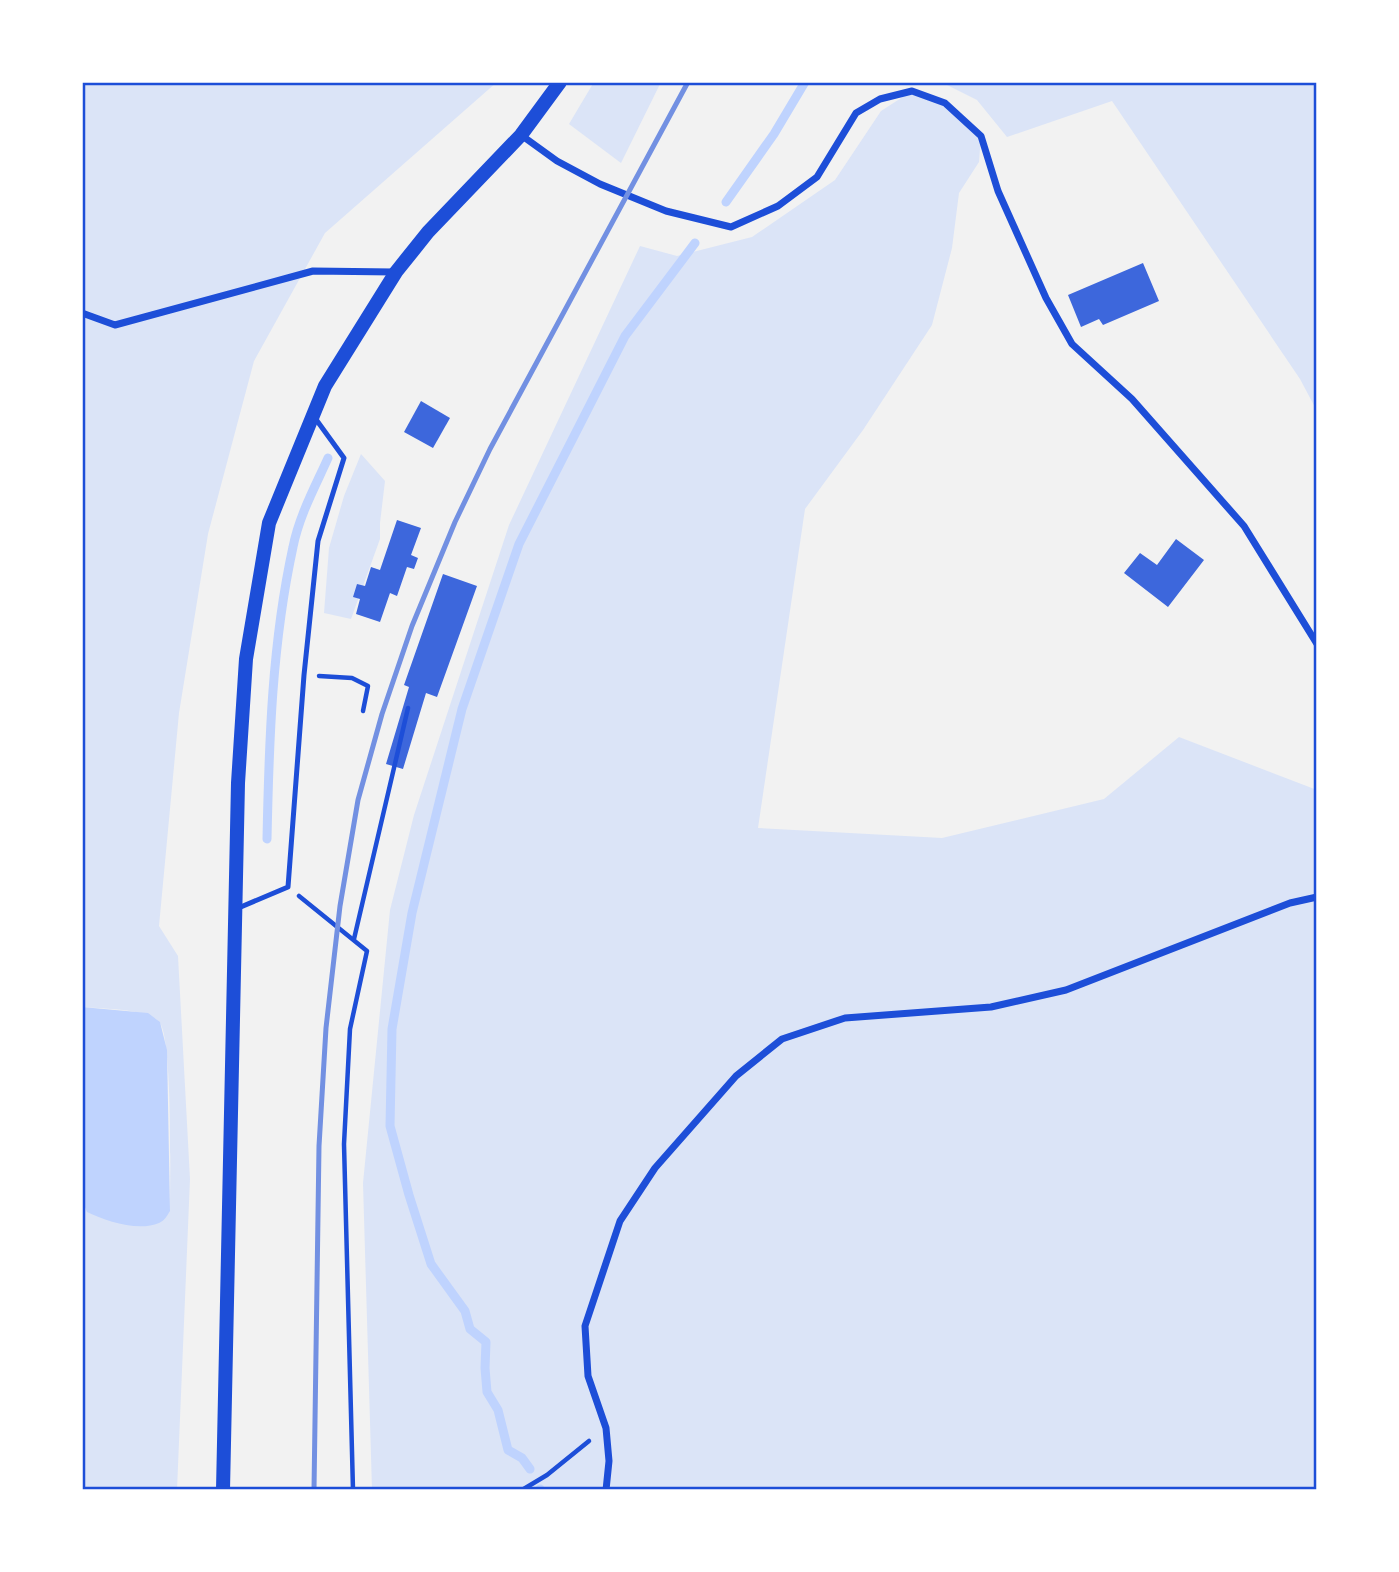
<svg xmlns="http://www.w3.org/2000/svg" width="1399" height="1572" font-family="Raleway,sans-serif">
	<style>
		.green { fill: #dbe4f7 }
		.water { fill: #bfd3fe }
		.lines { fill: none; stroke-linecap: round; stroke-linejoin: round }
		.stream { stroke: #bfd3fe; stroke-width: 9 }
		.building { fill: #3d67dc }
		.path { stroke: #1d4ed8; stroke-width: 4.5 }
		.service { stroke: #1d4ed8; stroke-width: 5 }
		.minor { stroke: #1d4ed8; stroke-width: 7 }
		.secondary { stroke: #1d4ed8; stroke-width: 14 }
		.rail { stroke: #7290e2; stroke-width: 5 }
		.neatline { fill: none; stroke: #1d4ed8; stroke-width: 2.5 }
	</style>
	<rect width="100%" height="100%" fill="#f2f2f2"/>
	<!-- green -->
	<g class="green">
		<path d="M 82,82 L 497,82 L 325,233 L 254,361 L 208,534 L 179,713 L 159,926 L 178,956 L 190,1179 L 177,1490 L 82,1490 L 82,1200 L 88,1212 L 170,1211 C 170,1179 173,1043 160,1023 C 150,1008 100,1009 82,1007 Z"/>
		<path d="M 594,82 L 661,82 L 621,163 L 569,124 Z"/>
		<path d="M 941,82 L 1317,82 L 1317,411 L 1300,379 L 1112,101 L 1007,137 L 977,100 Z"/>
		<path d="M 912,91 L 945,103 L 981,136 L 979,162 L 959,193 L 952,248 L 932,325 L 863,430 L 805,509 L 758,828 L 942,838 L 1104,799 L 1179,737 L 1317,790 L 1317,1490 L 372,1490 L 363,1183 L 390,910 L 414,815 L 509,525 L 640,246 L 677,256 L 752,237 L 835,180 L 881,111 Z"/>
		<path d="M 361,454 L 385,481 L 380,523 L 380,539 L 351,619 L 324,613 L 329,548 L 344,496 Z"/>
	</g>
	<!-- water -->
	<path class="water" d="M 82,1007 L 148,1013 L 160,1022 L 167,1050 L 170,1211 C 167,1216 164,1221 159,1223 C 138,1232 106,1221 87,1212 L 82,1200 Z"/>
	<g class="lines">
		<!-- stream -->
		<g class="stream">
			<path d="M 726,202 L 774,134 L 805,82"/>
			<path d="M 267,839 C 269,741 272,643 293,547 C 299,516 315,487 328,458"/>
			<path d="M 530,1469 L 522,1458 L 508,1450 L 498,1410 L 487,1392 L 485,1368 L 486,1342 L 470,1329 L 465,1311 L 431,1264 L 409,1195 L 390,1126 L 392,1029 L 412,913 L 462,709 L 519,544 L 625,336 L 695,243"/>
			<path d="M 540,1489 L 540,1490"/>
		</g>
	</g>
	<!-- building -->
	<g class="building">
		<path d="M 1143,263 L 1159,301 L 1103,325 L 1099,319 L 1081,327 L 1068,295 Z"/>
		<path d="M 421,401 L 450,418 L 433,448 L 404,432 Z"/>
		<path d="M 397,520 L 421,528 L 411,555 L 418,558 L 414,569 L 407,567 L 397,596 L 390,593 L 380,622 L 356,614 L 360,599 L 353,597 L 357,584 L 365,586 L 371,567 L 380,570 Z"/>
		<path d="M 1176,539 L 1204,560 L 1168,607 L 1124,573 L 1140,553 L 1157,565 Z"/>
		<path d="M 443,574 L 477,586 L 437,697 L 426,693 L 403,769 L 386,764 L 409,687 L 404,685 Z"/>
	</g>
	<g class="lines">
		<!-- path -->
		<g class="path">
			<path d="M 319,676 L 352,678 L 368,686 L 363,711"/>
			<path d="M 299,896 L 367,951 L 350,1029 L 344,1144 L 353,1490"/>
			<path d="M 354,939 L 408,708"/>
			<path d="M 522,1490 L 547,1475 L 589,1441"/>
		</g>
		<!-- service -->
		<path class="service" d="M 236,909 L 288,887 L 304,675 L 318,541 L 344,458 L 315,418"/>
		<!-- minor -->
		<g class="minor">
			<path d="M 521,135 L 557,161 L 600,184 L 666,211 L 731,227 L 778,206 L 817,177 L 856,113 L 880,99 L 912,91 L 945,103 L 981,136 L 998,191 L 1046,298 L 1072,344 L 1132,399 L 1244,526 L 1317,644"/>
			<path d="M 82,313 L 115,325 L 313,271 L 394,272"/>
			<path d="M 606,1490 L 609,1461 L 606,1428 L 588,1376 L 585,1326 L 620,1221 L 655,1168 L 736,1076 L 782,1039 L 845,1018 L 991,1007 L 1066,990 L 1290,903 L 1317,897"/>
		</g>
		<!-- secondary -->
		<path class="secondary" d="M 223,1490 L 238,783 L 246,659 L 269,523 L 325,386 L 396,272 L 428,232 L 521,135 L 560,82"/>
		<!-- rail -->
		<path class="rail" d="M 314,1490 L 319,1146 L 326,1028 L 340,906 L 358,800 L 382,714 L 412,626 L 455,522 L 490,449 L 688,82"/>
	</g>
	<!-- border -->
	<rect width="1399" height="1572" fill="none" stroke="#ffffff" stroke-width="168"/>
	<rect x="84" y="84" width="1231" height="1404" class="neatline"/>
</svg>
